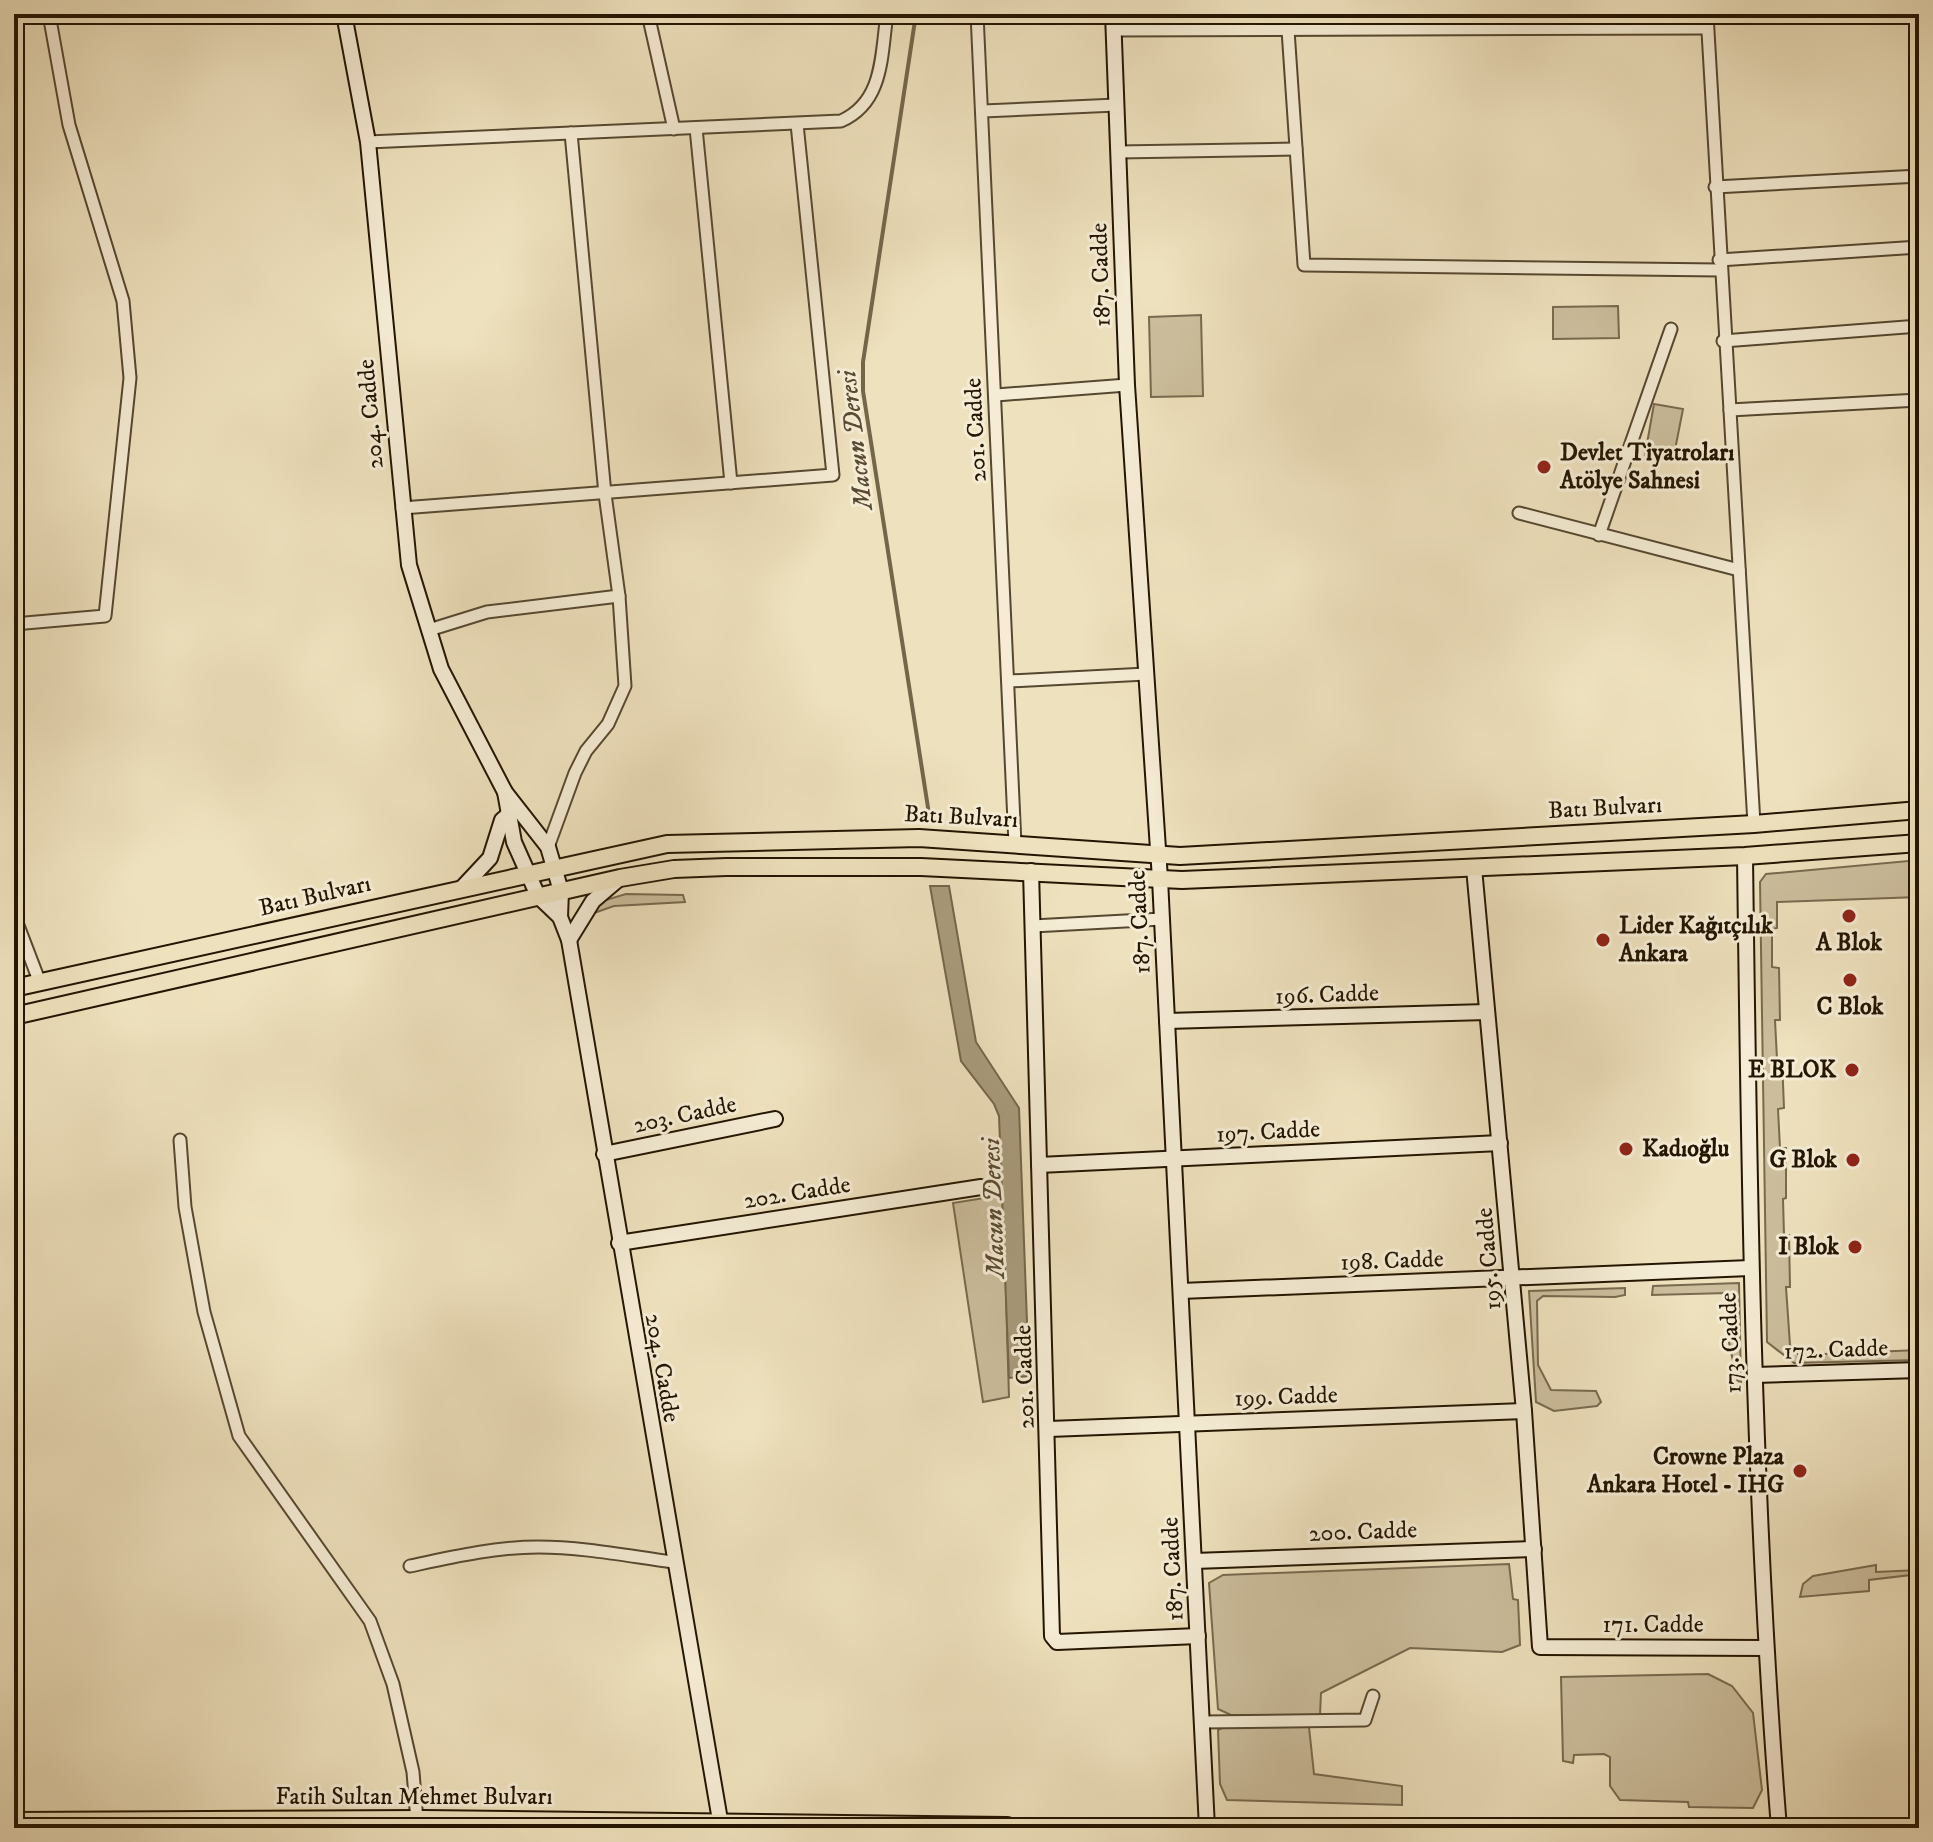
<svg xmlns="http://www.w3.org/2000/svg" width="1933" height="1842" font-family="'IM FELL DW Pica',serif">
	<style>
		.green { fill: #ccbe9d; stroke: #786a4f; stroke-width: 2 }
		.water { fill: #a99c7d; stroke: #74664b; stroke-width: 2 }
		.lines { fill: none; stroke-linecap: round; stroke-linejoin: round }
		.stream { stroke: #74664b; stroke-width: 4 }
		.street-casing { stroke: #564830; stroke-width: 15 }
		.secondary-casing { stroke: #241501; stroke-width: 18 }
		.primary-casing { stroke: #241501; stroke-width: 20 }
		.highway-casing { stroke: #241501; stroke-width: 24 }
		.street { stroke: #f4ecd4; stroke-width: 11 }
		.secondary { stroke: #f4ecd4; stroke-width: 14 }
		.primary { stroke: #eee1bd; stroke-width: 16 }
		.highway { stroke: #eee1bd; stroke-width: 20 }
		.poi-dot { fill: #8f2418; stroke: #f4ecd4; stroke-width: 3 }
		.labels { text-anchor: middle; dominant-baseline: central; stroke-width: 6; stroke-linejoin: round; paint-order: stroke }
		.street-label { font-size: 24px; fill: #241501; stroke: #f4ecd4 }
		.poi-label { font-size: 24px; font-weight: bold; fill: #241501; stroke: #f4ecd4; text-anchor: end }
		.water-label { font-size: 26px; font-style: italic; fill: #594b33; stroke: #f4ecd4 }
	</style>
	<rect width="100%" height="100%" fill="#eee1bd"/>
	<filter id="stains"><feTurbulence type="fractalNoise" baseFrequency=".0025" numOctaves="4"/><feColorMatrix values="0 0 0 0 .2 0 0 0 0 .09 0 0 0 0 .02 0 0 0 .5 -.17"/></filter>
	<radialGradient id="worn" r=".72"><stop offset=".6" stop-color="#630" stop-opacity="0"/><stop offset="1" stop-color="#630" stop-opacity=".3"/></radialGradient>
	<!-- green -->
	<g class="green">
		<path d="M 1618,306 L 1619,338 L 1553,339 L 1553,307 Z"/>
		<path d="M 1201,315 L 1203,396 L 1151,397 L 1149,317 Z"/>
		<path d="M 1654,404 L 1683,409 L 1673,460 L 1645,455 Z"/>
		<path d="M 1919,860 L 1919,897 L 1777,902 L 1777,928 L 1772,929 L 1772,967 L 1779,968 L 1780,1020 L 1775,1020 L 1777,1059 L 1782,1059 L 1784,1108 L 1778,1109 L 1780,1148 L 1786,1148 L 1786,1198 L 1783,1199 L 1784,1235 L 1789,1235 L 1790,1287 L 1786,1287 L 1790,1345 L 1799,1355 L 1919,1350 L 1919,1360 L 1794,1363 L 1767,1342 L 1760,882 L 1766,874 Z"/>
		<path d="M 626,894 L 683,895 L 685,902 L 614,906 L 594,913 L 599,902 Z"/>
		<path d="M 1003,1195 L 1009,1397 L 983,1402 L 953,1203 Z"/>
		<path d="M 1739,1283 L 1741,1383 L 1737,1380 L 1727,1333 L 1732,1298 L 1728,1293 L 1652,1295 L 1653,1286 Z"/>
		<path d="M 1625,1288 L 1625,1295 L 1615,1297 L 1543,1296 L 1537,1301 L 1538,1365 L 1551,1390 L 1596,1391 L 1601,1402 L 1597,1406 L 1554,1411 L 1536,1402 L 1529,1291 Z"/>
		<path d="M 1509,1564 L 1513,1599 L 1518,1600 L 1520,1645 L 1502,1652 L 1410,1648 L 1321,1693 L 1320,1715 L 1231,1715 L 1218,1709 L 1209,1583 L 1223,1575 Z"/>
		<path d="M 1876,1565 L 1876,1572 L 1919,1570 L 1919,1574 L 1869,1580 L 1869,1591 L 1800,1597 L 1803,1584 L 1813,1576 Z"/>
		<path d="M 1708,1674 L 1732,1686 L 1753,1713 L 1762,1790 L 1753,1808 L 1689,1807 L 1688,1802 L 1620,1800 L 1610,1786 L 1610,1757 L 1604,1754 L 1574,1755 L 1573,1763 L 1563,1761 L 1561,1677 Z"/>
		<path d="M 1224,1727 L 1309,1727 L 1314,1774 L 1402,1786 L 1402,1805 L 1227,1800 L 1220,1784 L 1218,1730 Z"/>
	</g>
	<!-- water -->
	<path class="water" d="M 930,886 L 949,886 L 976,1042 L 1019,1108 L 1029,1376 L 1009,1378 L 999,1116 L 994,1104 L 961,1061 Z"/>
	<g class="lines">
		<!-- stream -->
		<path class="stream" d="M 916,14 L 863,362 L 863,391 L 929,814"/>
		<!-- street casing -->
		<g class="street-casing">
			<g id="street">
				<path d="M 648,14 L 674,129"/>
				<path d="M 977,14 L 1015,844"/>
				<path d="M 1707,14 L 1754,824"/>
				<path d="M 1113,30 L 1707,28"/>
				<path d="M 1288,30 L 1304,265 L 1720,270"/>
				<path d="M 983,111 L 1116,105"/>
				<path d="M 696,128 L 731,483"/>
				<path d="M 368,142 L 841,121 C 884,102 881,55 887,14"/>
				<path d="M 1118,152 L 1296,149"/>
				<path d="M 1715,187 L 1919,176"/>
				<path d="M 1719,260 L 1919,247"/>
				<path d="M 1723,341 L 1919,326"/>
				<path d="M 996,395 L 1127,385"/>
				<path d="M 1730,410 L 1919,400"/>
				<path d="M 402,508 L 833,475 L 797,124"/>
				<path d="M 1519,513 L 1739,570"/>
				<path d="M 1599,535 L 1671,329"/>
				<path d="M 14,624 L 105,616 L 130,378 L 123,301 L 69,125 L 49,14"/>
				<path d="M 429,630 L 487,612 L 619,596"/>
				<path d="M 1010,681 L 1146,674"/>
				<path d="M 548,847 L 575,773 L 586,751 L 608,724 L 625,686 L 619,596 L 605,494 L 571,133"/>
				<path d="M 14,915 L 40,983"/>
				<path d="M 1033,926 L 1162,919"/>
				<path d="M 180,1140 L 185,1207 L 204,1312 L 239,1436 L 370,1621 L 393,1684 L 413,1772 L 417,1821"/>
				<path d="M 410,1566 C 452,1557 495,1547 538,1547 C 583,1547 628,1556 673,1562"/>
				<path d="M 1202,1722 L 1365,1720 L 1373,1696"/>
			</g>
		</g>
		<!-- secondary casing -->
		<g class="secondary-casing">
			<g id="secondary">
				<path d="M 344,14 L 368,142 L 409,565 L 441,669 L 505,792 L 548,847 L 561,891 L 560,917"/>
				<path d="M 1113,14 L 1127,385 L 1160,879 L 1207,1828"/>
				<path d="M 505,792 L 514,842 L 538,896 L 560,917 L 569,940 L 721,1826"/>
				<path d="M 1745,856 C 1749,1180 1753,1504 1779,1828"/>
				<path d="M 1474,868 L 1524,1411 L 1540,1647 L 1765,1648"/>
				<path d="M 1031,871 L 1052,1636 L 1057,1642 L 1198,1636"/>
				<path d="M 462,888 L 490,858 L 502,820 L 509,814"/>
				<path d="M 569,940 L 593,901 L 620,878"/>
				<path d="M 1167,1021 L 1487,1012"/>
				<path d="M 604,1154 L 775,1119"/>
				<path d="M 1039,1165 L 1500,1143"/>
				<path d="M 619,1243 L 981,1187"/>
				<path d="M 1181,1291 L 1750,1268"/>
				<path d="M 1755,1375 L 1919,1370"/>
				<path d="M 1049,1429 L 1524,1411"/>
				<path d="M 1194,1561 L 1534,1549"/>
			</g>
		</g>
		<!-- primary casing -->
		<g class="primary-casing">
			<g id="primary">
				<path d="M 14,988 L 667,844 L 919,838 L 1180,856 L 1754,824 L 1919,810"/>
				<path d="M 14,1016 L 620,878 L 674,869 L 726,867 L 921,867 L 1182,880 L 1745,856 L 1919,843"/>
			</g>
		</g>
		<!-- highway casing -->
		<g class="highway-casing">
			<path id="highway" d="M 14,1823 L 423,1821 L 1007,1828"/>
		</g>
		<!-- street -->
		<use href="#street" class="street"/>
		<!-- secondary -->
		<use href="#secondary" class="secondary"/>
		<!-- primary -->
		<use href="#primary" class="primary"/>
		<!-- highway -->
		<use href="#highway" class="highway"/>
	</g>
	<!-- markers -->
	<g class="poi-dot">
		<circle cx="1544" cy="467" r="8"/>
		<circle cx="1849" cy="916" r="8"/>
		<circle cx="1603" cy="940" r="8"/>
		<circle cx="1850" cy="980" r="8"/>
		<circle cx="1852" cy="1070" r="8"/>
		<circle cx="1626" cy="1149" r="8"/>
		<circle cx="1853" cy="1160" r="8"/>
		<circle cx="1855" cy="1247" r="8"/>
		<circle cx="1800" cy="1471" r="8"/>
	</g>
	<g class="labels">
		<!-- street labels -->
		<g class="street-label">
			<text transform="translate(1101 275) rotate(-92)">187. Cadde</text>
			<text transform="translate(371 414) rotate(-95)">204. Cadde</text>
			<text transform="translate(976 430) rotate(-93)">201. Cadde</text>
			<text transform="translate(1605 808) rotate(-3)">Batı Bulvarı</text>
			<text transform="translate(961 817) rotate(3)">Batı Bulvarı</text>
			<text transform="translate(315 896) rotate(-13)">Batı Bulvarı</text>
			<text transform="translate(1140 922) rotate(-93)">187. Cadde</text>
			<text transform="translate(1327 995) rotate(-2)">196. Cadde</text>
			<text transform="translate(685 1115) rotate(-12)">203. Cadde</text>
			<text transform="translate(1268 1132) rotate(-3)">197. Cadde</text>
			<text transform="translate(797 1193) rotate(-9)">202. Cadde</text>
			<text transform="translate(1489 1259) rotate(-95)">195. Cadde</text>
			<text transform="translate(1392 1261) rotate(-2)">198. Cadde</text>
			<text transform="translate(1731 1343) rotate(-93)">173. Cadde</text>
			<text transform="translate(1836 1350) rotate(-2)">172. Cadde</text>
			<text transform="translate(662 1368) rotate(80)">204. Cadde</text>
			<text transform="translate(1025 1377) rotate(-92)">201. Cadde</text>
			<text transform="translate(1286 1397) rotate(-2)">199. Cadde</text>
			<text transform="translate(1363 1532) rotate(-2)">200. Cadde</text>
			<text transform="translate(1173 1569) rotate(-93)">187. Cadde</text>
			<text x="1653" y="1625">171. Cadde</text>
			<text x="414" y="1797">Fatih Sultan Mehmet Bulvarı</text>
		</g>
		<!-- poi labels -->
		<g class="poi-label">
			<text x="1560" y="453" text-anchor="start">Devlet Tiyatroları<tspan x="1560" dy="28">Atölye Sahnesi</tspan></text>
			<text x="1619" y="926" text-anchor="start">Lider Kağıtçılık<tspan x="1619" dy="28">Ankara</tspan></text>
			<text x="1849" y="943" text-anchor="middle">A Blok</text>
			<text x="1850" y="1007" text-anchor="middle">C Blok</text>
			<text x="1836" y="1070">E BLOK</text>
			<text x="1642" y="1149" text-anchor="start">Kadıoğlu</text>
			<text x="1837" y="1160">G Blok</text>
			<text x="1839" y="1247">I Blok</text>
			<text x="1784" y="1457">Crowne Plaza<tspan x="1784" dy="28">Ankara Hotel - IHG</tspan></text>
		</g>
		<!-- water labels -->
		<g class="water-label">
			<text transform="translate(856 440) rotate(-97)">Macun Deresi</text>
			<text transform="translate(994 1208) rotate(-92)">Macun Deresi</text>
		</g>
	</g>
	<!-- margin -->
	<rect width="1933" height="1842" fill="none" stroke="#eee1bd" stroke-width="48"/>
	<rect x="16" y="16" width="1901" height="1810" fill="none" stroke="#241501" stroke-width="4"/>
	<rect x="24" y="24" width="1885" height="1794" fill="none" stroke="#241501" stroke-width="2"/>
	<rect width="100%" height="100%" filter="url(#stains)"/>
	<rect width="100%" height="100%" fill="url(#worn)"/>
</svg>
